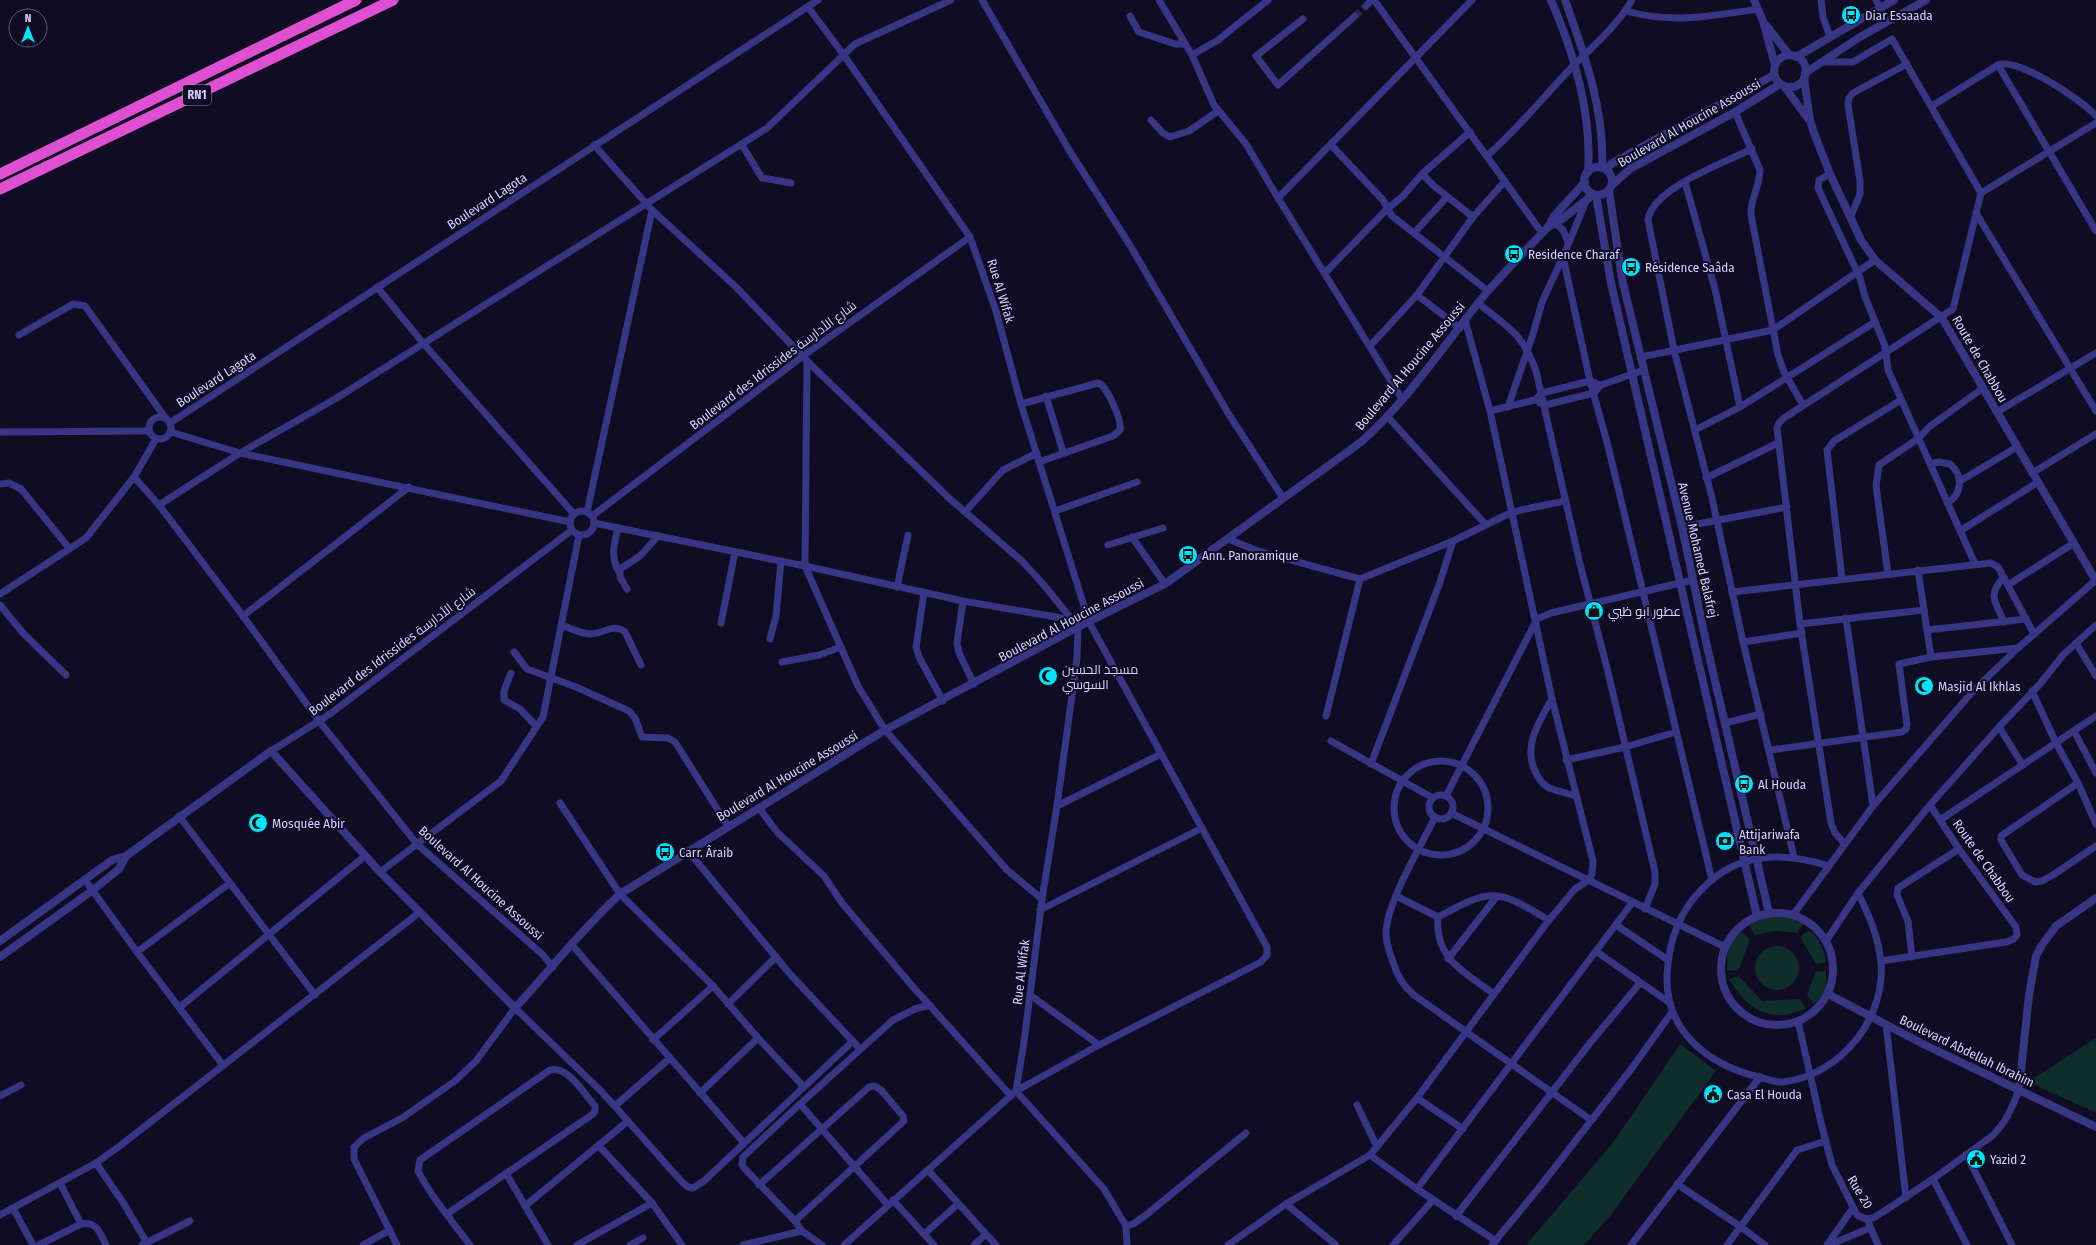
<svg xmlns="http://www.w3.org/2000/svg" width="2096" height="1245" font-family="'Fira Sans Condensed',Cairo,sans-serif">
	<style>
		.green { fill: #0f2d2b }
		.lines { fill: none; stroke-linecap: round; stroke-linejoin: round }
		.minor-tunnel { stroke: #2d2944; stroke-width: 7; stroke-dasharray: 7 3.5; stroke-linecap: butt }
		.minor { stroke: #373584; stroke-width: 7 }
		.tertiary { stroke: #373584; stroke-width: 8 }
		.trunk { stroke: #de4fd1; stroke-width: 11 }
		.labels { text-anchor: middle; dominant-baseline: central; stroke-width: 4; stroke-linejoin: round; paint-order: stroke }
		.shield { fill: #100c23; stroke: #9894bd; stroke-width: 1 }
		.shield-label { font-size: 12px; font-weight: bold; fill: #d3ceff }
		.poi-label { font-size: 13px; fill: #d3ceff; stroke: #100c23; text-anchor: start }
		.street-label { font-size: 13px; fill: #d3ceff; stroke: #100c23 }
	</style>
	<rect width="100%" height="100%" fill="#100c23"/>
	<!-- green -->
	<g class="green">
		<path d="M 1771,915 L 1789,917 L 1803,924 L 1797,933 L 1775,931 L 1755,935 L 1749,925 L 1758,919 Z"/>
		<path d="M 1809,930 C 1820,939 1824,949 1826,963 L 1816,964 L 1800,937 Z"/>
		<path d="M 1741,932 L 1750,939 L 1738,971 L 1727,970 C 1728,953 1725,942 1741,932 Z"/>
		<circle cx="1777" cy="968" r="22"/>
		<path d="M 1816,971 L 1826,971 L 1827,990 L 1814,1004 L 1807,995 Z"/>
		<path d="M 1739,976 L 1762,1001 L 1800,999 L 1806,1009 C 1798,1011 1787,1016 1779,1015 C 1754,1014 1741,998 1729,979 Z"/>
		<path d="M 2096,1038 L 2096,1113 L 2028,1082 Z"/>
		<path d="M 1680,1044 L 1716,1071 L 1610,1216 L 1584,1245 L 1526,1245 L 1612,1144 Z"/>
	</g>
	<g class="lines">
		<!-- minor-tunnel -->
		<path class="minor-tunnel" d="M 1355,16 L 1366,6"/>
		<!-- minor -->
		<g class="minor">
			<path d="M 982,0 L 1069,150 L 1128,242 L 1228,413 L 1283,498"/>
			<path d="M 1159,0 L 1192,55 L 1214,105 L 1246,144 L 1278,198 L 1402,399"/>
			<path d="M 1374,0 L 1542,233"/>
			<path d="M 1821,0 L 1823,17 L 1830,37"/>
			<path d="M 1876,0 L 1880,7"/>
			<path d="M 1366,6 L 1372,0"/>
			<path d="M 808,7 L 843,54 L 970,237 L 996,311 L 1021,404 L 1089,622 L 1267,947 L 1267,955 L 1261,962 L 1099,1045 L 1016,1091 L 1104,1189 L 1126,1226 L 1133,1224 L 1146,1215 L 1246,1133"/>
			<path d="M 1626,11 C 1671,24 1712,16 1758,9"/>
			<path d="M 1130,16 L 1139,32 L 1175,44 L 1185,44"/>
			<path d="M 1303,19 L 1256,56 L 1278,85 L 1355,16"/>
			<path d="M 1192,55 L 1218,40 L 1268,0"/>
			<path d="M 1821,62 L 1853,62 L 1892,39 L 1981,193 L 1953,309 L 1784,418 L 1779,423 L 1777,428 L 1800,624 L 1831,823 L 1835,833 L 1845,844"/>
			<path d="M 1998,65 L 2096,231"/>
			<path d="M 1932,106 L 1998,65 C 2018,57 2082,100 2096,116"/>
			<path d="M 1735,112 L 1760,170 C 1760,186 1750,199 1751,215 L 1778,355 L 1784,372 L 1803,405"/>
			<path d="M 1151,120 L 1163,133 L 1170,137 L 1189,131 L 1218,111"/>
			<path d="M 594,145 L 652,210 L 736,287 L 807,361 L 950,499 L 1022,561 L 1043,584 L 1078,627 L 1077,658 L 1057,806 L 1042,899 L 1024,1042 L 1016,1091 L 844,1245"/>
			<path d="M 742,145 L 762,178 L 791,183"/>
			<path d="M 1331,145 L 1383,200 L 1392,216 L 1488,291"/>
			<path d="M 1752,149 C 1726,162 1652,188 1648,220 L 1674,350 L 1712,498 L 1743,642 L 1794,857"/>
			<path d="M 1488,155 C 1519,128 1544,96 1573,66 C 1594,45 1617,26 1632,0"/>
			<path d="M 1422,174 L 1434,186 L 1473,217"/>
			<path d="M 1830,174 L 1819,180 L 1818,188 L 1860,278 L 1865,297 L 1885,346 L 1888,370 L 1975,564"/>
			<path d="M 1685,182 L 1715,289 L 1740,407"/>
			<path d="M 1981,193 L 2096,123"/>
			<path d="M 1278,198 L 1472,0"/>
			<path d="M 1976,213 L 2096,411"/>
			<path d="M 1851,216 L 1860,194 L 1860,181 L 1848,105 L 1849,98 L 1853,93 L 1907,64"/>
			<path d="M 1555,223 L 1563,230 L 1568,242"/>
			<path d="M 1414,233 L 1447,197"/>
			<path d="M 1563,257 L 1590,381 L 1608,446 L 1712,880"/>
			<path d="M 1325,273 L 1387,209 L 1403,196 L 1422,174 L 1470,132"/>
			<path d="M 377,287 L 423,343 L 574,514"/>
			<path d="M 1417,295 L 1460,328"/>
			<path d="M 1479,304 C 1508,327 1523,334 1536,371 L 1580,564 L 1607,668 L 1655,872 L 1655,884 L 1645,909"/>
			<path d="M 19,335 L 73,304 L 85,306 L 167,420"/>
			<path d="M 1370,346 L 1417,295 L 1473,217 L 1505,181"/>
			<path d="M 1641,357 L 1773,330 L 1875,260"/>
			<path d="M 807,361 L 805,566 L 858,686 L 885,730 L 1007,870 L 1042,899"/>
			<path d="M 1046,396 L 1063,452"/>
			<path d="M 1540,403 L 1545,405 L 1594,393 L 1601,385 L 1644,370"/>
			<path d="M 1021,404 L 1098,383 C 1107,385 1122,421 1120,430 L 1113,436 L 1039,462"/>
			<path d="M 1508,407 L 1533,334 L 1542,302 L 1563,257 L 1586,201"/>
			<path d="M 1490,411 L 1535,400 L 1542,393 L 1590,381 L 1601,385"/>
			<path d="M 1997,412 L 2096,353"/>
			<path d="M 1387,416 L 1486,525"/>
			<circle cx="160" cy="428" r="11"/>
			<path d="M 170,423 L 818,0"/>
			<path d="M 1695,430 L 1740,407 L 1875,322"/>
			<path d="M 0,432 L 149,431"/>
			<path d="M 171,432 L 240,453 L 570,522"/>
			<path d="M 1930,464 L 1939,462 L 1950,464 C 1963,475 1963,494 1947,503"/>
			<path d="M 2032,473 L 2096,434"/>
			<path d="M 134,477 L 159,505 L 243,616 L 319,721 L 417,844 L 542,954 L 553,967"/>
			<path d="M 1706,478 L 1778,443"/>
			<path d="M 1960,481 L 2017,447"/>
			<path d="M 0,484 L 9,483 L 21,489 L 69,548"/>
			<path d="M 159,505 L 240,453 L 335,399 L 767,128 L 855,44 L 951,0"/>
			<path d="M 1055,511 L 1137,482"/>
			<circle cx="582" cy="523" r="12"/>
			<path d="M 587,512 L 652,210"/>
			<path d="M 965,512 L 1003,470 L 1037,453"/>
			<path d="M 592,516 L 803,356 L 970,237"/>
			<path d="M 594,523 L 805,566 L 963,601 L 1073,620"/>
			<path d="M 1682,527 L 1787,507"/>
			<path d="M 618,528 C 614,544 610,557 619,572"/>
			<path d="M 1960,531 L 2038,482"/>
			<path d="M 1132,537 L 1165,584"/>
			<path d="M 1228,539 L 1258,551 L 1360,579 L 1453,541 L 1506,515 L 1521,510 L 1565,501"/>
			<path d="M 1108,545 L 1163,528"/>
			<path d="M 1918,570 L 1931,657"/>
			<path d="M 1888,574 L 1876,486 L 1879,465 L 1919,438 L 1929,427 L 1983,388"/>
			<path d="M 1842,579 L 1827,450 L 1834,441 L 1901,400"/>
			<path d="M 2008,585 L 2074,543"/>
			<path d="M 897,587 L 908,535"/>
			<path d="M 627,589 L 620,577 L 620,569 L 640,556 L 658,536"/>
			<path d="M 1732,592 L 1991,563 L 1998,567 L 2034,634"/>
			<path d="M 924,593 L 916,647 L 919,657 L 943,701"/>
			<path d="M 0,594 L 86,538 L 134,477 L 156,439"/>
			<path d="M 963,601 L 957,643 L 959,653 L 974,684"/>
			<path d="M 0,605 L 23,633 L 66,675"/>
			<path d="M 243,616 L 409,487"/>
			<path d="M 1846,618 L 1873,806"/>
			<path d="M 2004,622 C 1995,601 1987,595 2004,577"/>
			<path d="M 721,623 L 735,552"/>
			<path d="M 1800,624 L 1924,610"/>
			<path d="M 562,625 C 571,629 580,633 589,634 C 602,635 614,622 625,632 L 641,665"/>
			<path d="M 1927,630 L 2026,619"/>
			<path d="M 770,639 L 776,616 L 781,561"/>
			<path d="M 1743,642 L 1802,633"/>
			<path d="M 2076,643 L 2096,676"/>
			<path d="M 514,652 L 527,669 L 576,687 L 629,711 L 635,718 L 642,737 L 668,738 L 675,742 L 728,826"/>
			<path d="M 782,662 L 819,655 L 841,647"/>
			<path d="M 511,673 L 504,691 L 504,700 L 520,709 L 536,726"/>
			<path d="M 2032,691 L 2056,743 L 2078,783 L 2096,824"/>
			<path d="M 1552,699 C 1539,722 1523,745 1535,771 C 1538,778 1542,784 1549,788 C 1557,791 1567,793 1575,796"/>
			<path d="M 1326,716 L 1360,579"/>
			<path d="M 1725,723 L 1761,714"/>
			<path d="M 1999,727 L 2023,765"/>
			<path d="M 2074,731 L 2096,773"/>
			<path d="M 1331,741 L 1433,798"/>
			<path d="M 1770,750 L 1902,732 L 1906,729 L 1907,725 L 1899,664 L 1931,657 L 2018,648"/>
			<path d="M 271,751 L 330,714 L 572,530"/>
			<path d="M 1566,760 L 1625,747 L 1676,732"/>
			<circle cx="1441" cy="808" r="47"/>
			<path d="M 1371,764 L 1439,585 L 1453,541"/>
			<path d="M 2078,783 L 2001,836 L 2001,840 L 2022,875 L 2035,882 L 2042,881 L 2053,875 L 2096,846"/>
			<circle cx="1441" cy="807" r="12"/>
			<path d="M 1446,796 L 1537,619 L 1551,613 L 1693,580"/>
			<path d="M 560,803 L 620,894 L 713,986 L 758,1038"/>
			<path d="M 1057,806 L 1161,754"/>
			<path d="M 759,808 L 777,832 L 824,876 L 842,903 L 914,988 L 1011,1096"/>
			<path d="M 1451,813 L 1725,947"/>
			<path d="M 179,816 L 315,995"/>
			<path d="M 1435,817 C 1422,845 1384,906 1386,936 C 1387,944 1390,954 1393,962 C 1397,976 1403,986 1414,995 L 1591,1120"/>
			<path d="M 1940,820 L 2096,716"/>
			<path d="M 688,851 L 790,974 L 860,1049"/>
			<path d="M 380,872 L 501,781 L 543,717 L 579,535"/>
			<path d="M 85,880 L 137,952 L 222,1064"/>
			<path d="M 1858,893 L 1930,805 L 1999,727 L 2040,684 L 2063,655 L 2096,625"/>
			<path d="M 1396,896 L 1438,917"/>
			<path d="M 1040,910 L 1202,828"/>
			<path d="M 1793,915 L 1873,806 L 1974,690 L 2018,648 L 2096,580"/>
			<path d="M 1616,925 L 1668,960"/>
			<path d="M 1826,941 L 1858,893 C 1869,915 1878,936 1881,961 C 1886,1018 1842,1074 1784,1082 C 1776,1083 1767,1079 1759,1077 C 1708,1065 1665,1031 1667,975 C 1669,940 1679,911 1704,887 C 1740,851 1784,852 1829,866"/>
			<path d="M 572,945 L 744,1143"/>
			<path d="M 137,952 L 230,883"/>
			<path d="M 1597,952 L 1670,1003"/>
			<path d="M 1912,957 L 1908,921 L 1897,895 L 1898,888 L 1959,849"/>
			<path d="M 1448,959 L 1497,896"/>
			<path d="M 1881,961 L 2006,942 L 2014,939 L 2017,935 L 2016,927 L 1959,849 L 1930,805"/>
			<path d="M 1494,994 C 1465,972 1434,959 1438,917 C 1454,909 1477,894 1496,896 C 1514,897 1533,912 1549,920"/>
			<path d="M 1030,995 L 1099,1045"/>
			<path d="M 728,1004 L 776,957"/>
			<path d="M 180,1007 L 365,856"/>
			<path d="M 1798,1021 L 1821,1123 L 1832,1165 L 1857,1215 L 1866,1219 L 1873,1218 L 1883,1212 L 1933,1179 L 1992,1136 C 2006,1123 2012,1107 2019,1090"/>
			<path d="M 1886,1024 L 1906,1198"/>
			<path d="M 653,1040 L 713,986"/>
			<path d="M 700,1093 L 758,1038 L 804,1087"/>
			<path d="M 0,1096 L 21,1085"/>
			<path d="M 1417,1098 L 1463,1129"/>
			<path d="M 800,1104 L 893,1020 L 915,1009 L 930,1005"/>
			<path d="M 1357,1105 L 1377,1147"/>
			<path d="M 615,1106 L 670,1058"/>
			<path d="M 599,1146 L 652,1203 L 682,1245"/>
			<path d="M 1966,1154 L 2012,1245"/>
			<path d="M 1370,1155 L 1417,1189 L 1496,1241"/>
			<path d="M 96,1163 L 124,1204 L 147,1243"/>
			<path d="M 928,1170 L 996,1245"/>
			<path d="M 507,1175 L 548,1245"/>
			<path d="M 1933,1179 L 1967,1245"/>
			<path d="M 60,1183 L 81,1224"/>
			<path d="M 1677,1184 L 1741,1227 L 1765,1245"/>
			<path d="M 759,1185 L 869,1087 L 875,1086 L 881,1090 L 903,1116 L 904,1121 L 795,1221 L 802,1231"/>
			<path d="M 1417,1189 L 1632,903"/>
			<path d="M 893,1200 L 934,1245"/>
			<path d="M 1286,1204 L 1336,1245"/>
			<path d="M 525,1206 L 628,1121"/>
			<path d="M 13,1208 L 33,1245"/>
			<path d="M 447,1214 L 593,1114 L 595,1111 L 595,1106 C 583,1093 569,1066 550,1070 L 420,1160 L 418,1171 C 432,1198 452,1221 470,1245"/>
			<path d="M 0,1215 L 96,1163 L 121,1145 L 420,912"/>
			<path d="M 1456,1216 L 1590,1043 L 1640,983"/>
			<path d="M 795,1221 L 745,1169 L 742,1165 L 743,1157 L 800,1104 L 888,1205"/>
			<path d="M 1869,1224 L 1878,1245"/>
			<path d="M 1126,1226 L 1127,1245"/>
			<path d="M 924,1234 L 958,1204"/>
			<path d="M 39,1245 L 81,1224 C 97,1221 100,1233 106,1245"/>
			<path d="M 142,1245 L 190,1221"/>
			<path d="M 363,1245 L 390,1230"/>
			<path d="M 397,1245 L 354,1159 L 354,1147 L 364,1138 L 402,1118 L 455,1081 L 476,1061 L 515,1008 L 602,1092 L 682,1182 L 688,1187 L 693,1188 L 704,1181 L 853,1041"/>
			<path d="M 577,1245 L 652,1203"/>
			<path d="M 630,1245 L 643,1238"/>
			<path d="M 743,1245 L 802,1231 L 822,1245"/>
			<path d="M 974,1245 L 986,1234"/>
			<path d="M 1228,1245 L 1286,1204 L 1370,1155 L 1417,1098 L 1549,920 L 1575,889 L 1589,880 L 1592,874 L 1593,861 L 1552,699 L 1490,411 L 1465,320"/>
			<path d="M 1393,1245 L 1433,1200"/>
			<path d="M 1492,1245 L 1542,1184 L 1632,1068 L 1672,1012"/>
			<path d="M 1631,1245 L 1760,1077"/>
			<path d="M 1727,1245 L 1797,1150 L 1826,1141"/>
			<path d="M 1827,1245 L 1853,1208"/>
			<path d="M 1829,1245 L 1870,1228"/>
		</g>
		<!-- tertiary -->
		<g class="tertiary">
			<path d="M 1551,0 C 1574,53 1592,114 1588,172"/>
			<path d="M 1565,0 C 1584,53 1605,110 1602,168"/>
			<path d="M 1754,0 L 1763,21 L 1775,65"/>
			<path d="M 1766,25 L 1789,55"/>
			<circle cx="1790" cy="71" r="16"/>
			<path d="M 1796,57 L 1894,0"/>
			<path d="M 1805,73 L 1860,37 L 1926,0"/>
			<path d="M 1804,78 L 1810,120 L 1814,133 L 1830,174 L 1861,240 L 1875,260 L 1942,318 L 2096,581"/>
			<path d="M 1784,86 L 1809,120"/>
			<circle cx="1598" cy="181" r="14"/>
			<path d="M 1605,169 L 1614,162 L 1774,75"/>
			<path d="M 1612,185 L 1630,169 L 1735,112 L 1780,84"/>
			<path d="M 1609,190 L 1622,279 L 1682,527 L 1706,642 L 1769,913"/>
			<path d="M 1596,195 L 1611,283 L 1757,916"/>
			<path d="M 1548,227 L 1562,219 L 1594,194"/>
			<circle cx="1777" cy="969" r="56"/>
			<path d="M 0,941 L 112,860 L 126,856 L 271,751 L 380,872 L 515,1008 C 550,970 582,929 620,894 L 885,730 L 1078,627 L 1165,584 L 1361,442 C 1410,399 1446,341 1488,291 C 1507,269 1528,248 1548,227 L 1554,216 L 1585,182"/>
			<path d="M 0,957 L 93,890 L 119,869 L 126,856"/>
			<path d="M 1828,994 L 1923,1044 L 2096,1127"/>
			<path d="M 2019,1090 L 2029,995 L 2036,956 L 2042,945 L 2056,926 L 2096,898"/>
		</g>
		<!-- trunk -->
		<g class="trunk">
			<path d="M 0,174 L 356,0"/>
			<path d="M 0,189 L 393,0"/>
		</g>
	</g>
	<!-- icons -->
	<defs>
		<g id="bus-disc" transform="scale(1)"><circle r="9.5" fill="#00e4f9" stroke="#100c23"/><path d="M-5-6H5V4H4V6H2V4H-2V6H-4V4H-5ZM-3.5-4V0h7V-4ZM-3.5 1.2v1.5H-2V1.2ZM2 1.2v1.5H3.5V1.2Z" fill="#111"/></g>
		<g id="shop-disc" transform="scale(1)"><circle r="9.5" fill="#00e4f9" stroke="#100c23"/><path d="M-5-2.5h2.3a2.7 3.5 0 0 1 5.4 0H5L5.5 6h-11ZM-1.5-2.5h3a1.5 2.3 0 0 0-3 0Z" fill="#111"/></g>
		<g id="mosque-disc" transform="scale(1)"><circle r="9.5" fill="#00e4f9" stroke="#100c23"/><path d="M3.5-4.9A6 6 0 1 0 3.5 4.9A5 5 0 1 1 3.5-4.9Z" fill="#111"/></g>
		<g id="bank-disc" transform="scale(1)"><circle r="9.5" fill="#00e4f9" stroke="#100c23"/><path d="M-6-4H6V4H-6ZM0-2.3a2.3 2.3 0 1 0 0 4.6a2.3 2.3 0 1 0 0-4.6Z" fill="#111"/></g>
		<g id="civic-disc" transform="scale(1)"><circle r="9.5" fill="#00e4f9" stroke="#100c23"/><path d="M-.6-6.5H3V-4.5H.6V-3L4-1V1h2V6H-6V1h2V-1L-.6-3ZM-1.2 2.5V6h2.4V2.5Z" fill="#111"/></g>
	</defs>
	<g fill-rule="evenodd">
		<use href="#bus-disc" x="1851" y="15"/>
		<use href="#bus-disc" x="1514" y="254"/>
		<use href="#bus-disc" x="1631" y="267"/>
		<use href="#bus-disc" x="1188" y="555"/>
		<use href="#shop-disc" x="1594" y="611"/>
		<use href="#mosque-disc" x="1048" y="676"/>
		<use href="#mosque-disc" x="1924" y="686"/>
		<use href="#bus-disc" x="1744" y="784"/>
		<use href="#mosque-disc" x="258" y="823"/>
		<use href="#bank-disc" x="1725" y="841"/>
		<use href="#bus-disc" x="665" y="852"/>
		<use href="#civic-disc" x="1713" y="1094"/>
		<use href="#civic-disc" x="1976" y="1159"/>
	</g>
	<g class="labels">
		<!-- shield labels -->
		<rect class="shield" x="183" y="85" width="28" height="20" rx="3"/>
		<g class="shield-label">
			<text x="197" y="95">RN1</text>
		</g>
		<!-- poi labels -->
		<g class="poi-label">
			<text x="1865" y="15">Diar Essaada</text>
			<text x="1528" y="254">Residence Charaf</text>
			<text x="1645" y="267">Résidence Saâda</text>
			<text x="1202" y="555">Ann. Panoramique</text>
			<text x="1608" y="611">عطور ابو ظبي</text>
			<text x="1062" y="669">مسجد الحسين<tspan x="1062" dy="15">السوسي</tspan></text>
			<text x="1938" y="686">Masjid Al Ikhlas</text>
			<text x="1758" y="784">Al Houda</text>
			<text x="272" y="823">Mosquée Abir</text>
			<text x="1739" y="834">Attijariwafa<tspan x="1739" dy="15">Bank</tspan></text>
			<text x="679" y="852">Carr. Âraib</text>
			<text x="1727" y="1094">Casa El Houda</text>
			<text x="1990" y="1159">Yazid 2</text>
		</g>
		<!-- street labels -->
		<g class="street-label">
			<text transform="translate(1689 123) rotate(-30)">Boulevard Al Houcine Assoussi</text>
			<text transform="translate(487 201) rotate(-33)">Boulevard Lagota</text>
			<text transform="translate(1001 291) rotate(73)">Rue Al Wifak</text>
			<text transform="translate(1980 359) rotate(60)">Route de Chabbou</text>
			<text transform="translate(773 365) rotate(-37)">Boulevard des Idrissides شارع الأدارسة</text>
			<text transform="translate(1410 366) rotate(-50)">Boulevard Al Houcine Assoussi</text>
			<text transform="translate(216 379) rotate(-33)">Boulevard Lagota</text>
			<text transform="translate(1698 550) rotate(77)">Avenue Mohamed Balafrej</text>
			<text transform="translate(1071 620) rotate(-28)">Boulevard Al Houcine Assoussi</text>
			<text transform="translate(392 651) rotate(-37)">Boulevard des Idrissides شارع الأدارسة</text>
			<text transform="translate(787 776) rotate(-31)">Boulevard Al Houcine Assoussi</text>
			<text transform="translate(1984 861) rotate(55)">Route de Chabbou</text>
			<text transform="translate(481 883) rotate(42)">Boulevard Al Houcine Assoussi</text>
			<text transform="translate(1021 972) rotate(-83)">Rue Al Wifak</text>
			<text transform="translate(1967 1051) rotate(26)">Boulevard Abdellah Ibrahim</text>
			<text transform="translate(1860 1192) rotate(59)">Rue 20</text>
		</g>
	</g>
	<!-- north arrow -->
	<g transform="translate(28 28)"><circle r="19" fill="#100c23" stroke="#5e5a7b"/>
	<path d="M0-3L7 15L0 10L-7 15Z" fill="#00e4f9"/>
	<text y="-6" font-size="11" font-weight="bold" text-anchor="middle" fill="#d3ceff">N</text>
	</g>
</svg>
